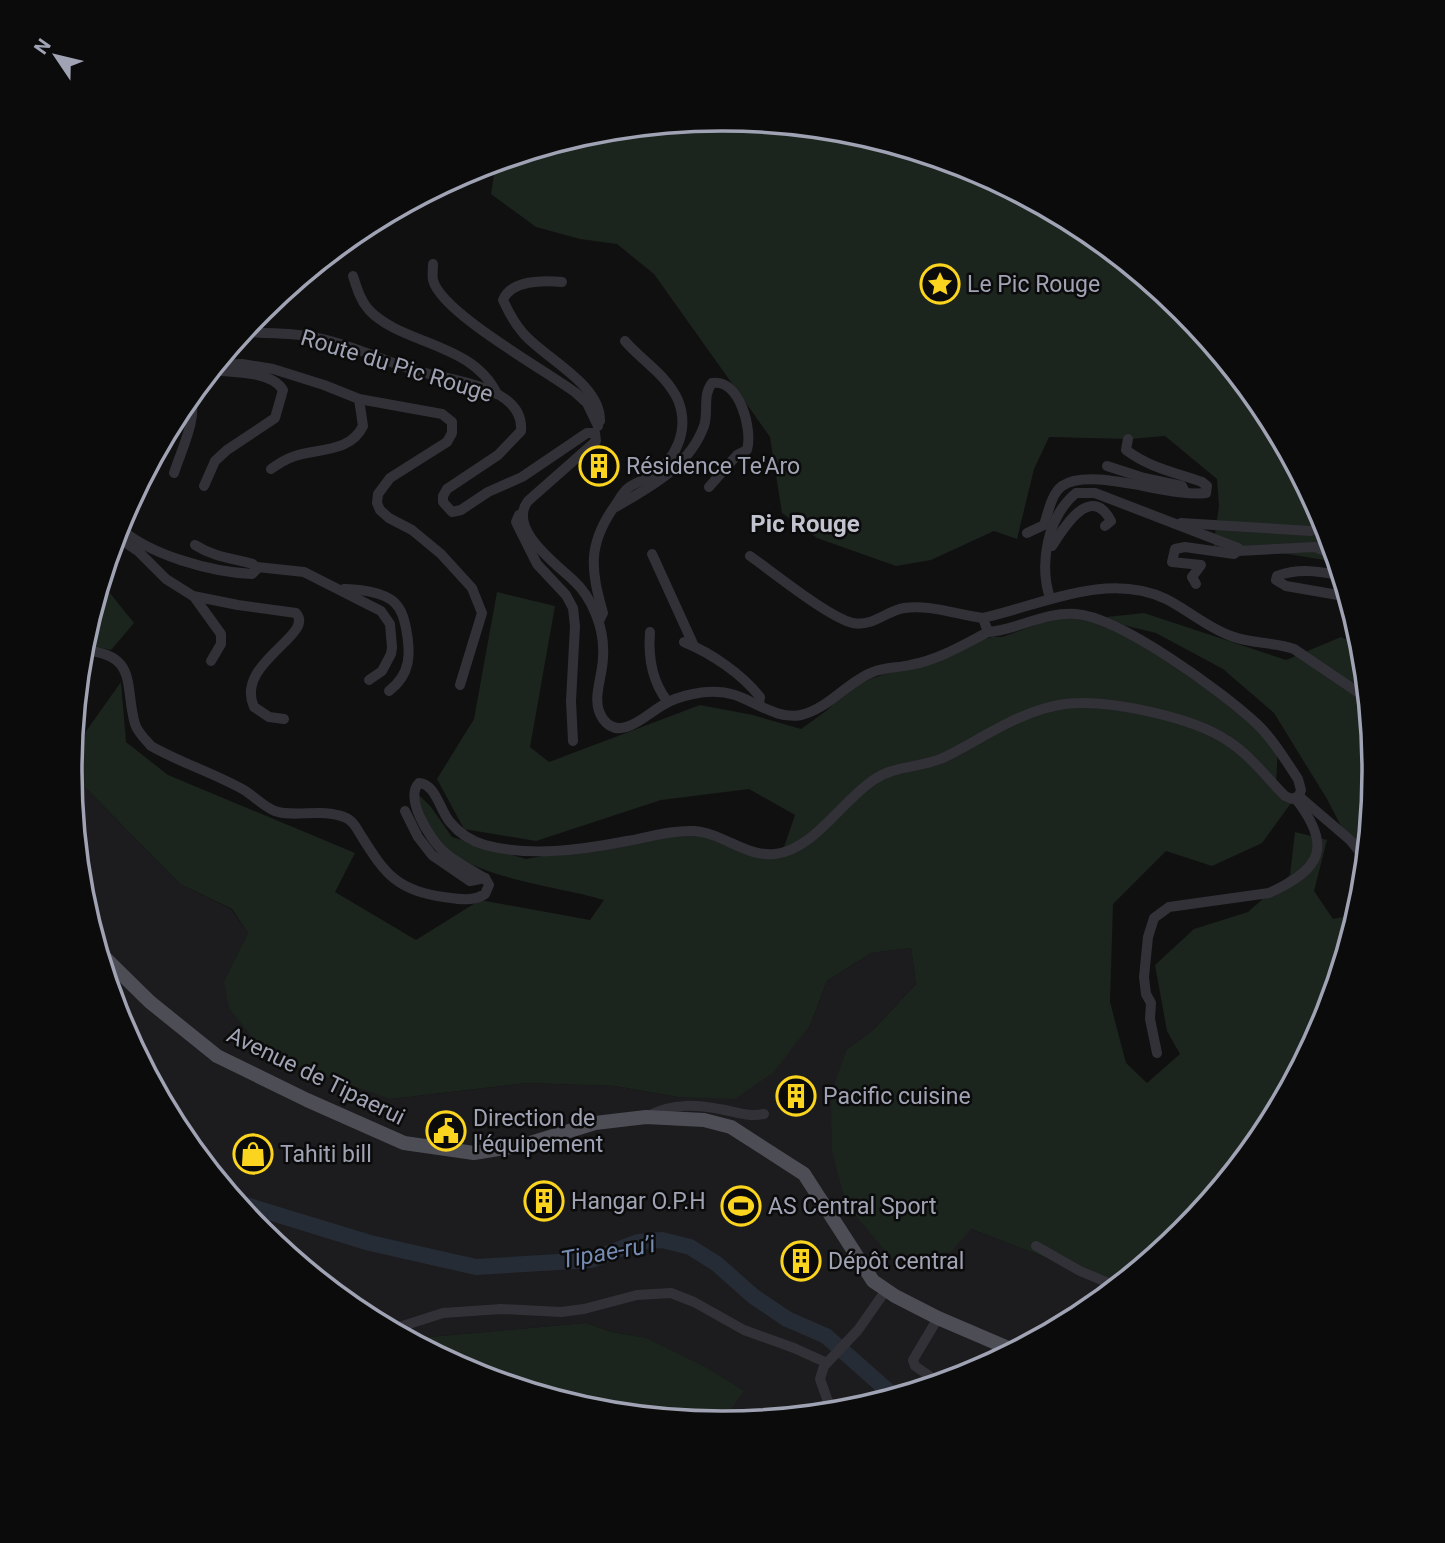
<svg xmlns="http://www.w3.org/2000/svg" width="1445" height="1543" font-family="Roboto,sans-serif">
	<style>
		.built { fill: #1c1c1e }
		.green { fill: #1c241e }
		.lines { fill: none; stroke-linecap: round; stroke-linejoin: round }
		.river { stroke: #262c35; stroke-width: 16 }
		.minor { stroke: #313137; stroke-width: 10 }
		.major { stroke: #4d4d56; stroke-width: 14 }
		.labels { text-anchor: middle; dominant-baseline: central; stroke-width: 5; stroke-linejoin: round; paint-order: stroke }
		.poi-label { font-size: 23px; fill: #a0a3b3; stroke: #0b0b0c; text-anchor: start }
		.street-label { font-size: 23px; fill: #a0a3b3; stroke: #0b0b0c }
		.neighbourhood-label { font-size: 24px; font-weight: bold; fill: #c1c3cf; stroke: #0b0b0c }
		.water-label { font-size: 24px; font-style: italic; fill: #758bb1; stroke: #0b0b0c }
		.rim { fill: none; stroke: #a0a3b3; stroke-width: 3.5 }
	</style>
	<rect width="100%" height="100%" fill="#101011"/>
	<!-- built -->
	<path class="built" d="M 70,772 L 180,884 L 231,909 L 248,933 L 224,981 L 391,1099 L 526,1083 L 615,1086 L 678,1097 L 810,1025 L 827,981 L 871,953 L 911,948 L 916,984 L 872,1031 L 847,1049 L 971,1229 L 1119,1286 L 1085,1314 L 972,1374 L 849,1412 L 722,1424 L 720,1424 L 743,1391 L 706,1367 L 647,1338 L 612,1332 L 586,1323 L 407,1339 L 360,1314 L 261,1233 L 180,1134 L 120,1021 L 82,898 Z"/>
	<!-- green -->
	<g class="green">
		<path d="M 723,119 L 850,132 L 973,169 L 1085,229 L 1184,310 L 1265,409 L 1325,522 L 1337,562 L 1268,551 L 1213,549 L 1219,506 L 1217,479 L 1165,436 L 1130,439 L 1049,437 L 1034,469 L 1017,539 L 994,531 L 931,560 L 896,566 L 817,538 L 782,513 L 770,437 L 654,274 L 617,244 L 580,239 L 536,227 L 491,194 L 496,162 L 596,131 Z"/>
		<path d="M 99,591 L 109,592 L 134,623 L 111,650 L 83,644 Z"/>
		<path d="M 497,592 L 555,606 L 530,747 L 549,762 L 700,705 L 753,715 L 801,729 L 826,711 L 854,685 L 966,645 L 992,637 L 1002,637 L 1053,619 L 1097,618 L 1144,613 L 1286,660 L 1341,637 L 1363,647 L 1375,772 L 1366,861 L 1342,828 L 1327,799 L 1274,713 L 1223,669 L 1156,633 L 1099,619 L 1188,674 L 1278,745 L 1276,785 L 1290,796 L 1305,784 L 1262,843 L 1212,866 L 1166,851 L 1113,904 L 1110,1002 L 1126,1063 L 1147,1083 L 1180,1054 L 1167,1031 L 1155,965 L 1194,929 L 1248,912 L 1290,875 L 1295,832 L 1327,840 L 1314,891 L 1333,919 L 1358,914 L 1325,1022 L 1265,1134 L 1184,1233 L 1119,1286 L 971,1229 L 951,1252 L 891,1258 L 846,1204 L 832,1151 L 831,1094 L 847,1049 L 872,1031 L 916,984 L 911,948 L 871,953 L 827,981 L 810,1025 L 774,1072 L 735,1099 L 678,1097 L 615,1086 L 526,1083 L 391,1099 L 268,1057 L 229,1008 L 224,981 L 248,933 L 232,909 L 180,884 L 70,772 L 72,751 L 121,682 L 126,742 L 168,775 L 355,853 L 335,892 L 416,940 L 480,900 L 590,920 L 604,900 C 553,884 450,878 425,824 C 420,814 419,802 416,792 L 431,807 L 452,837 L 526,859 L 648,836 L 714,835 L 768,855 L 782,853 L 795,815 L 749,789 L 661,800 L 536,841 L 464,829 L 437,779 L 474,719 Z"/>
		<path d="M 586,1323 L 612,1332 L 647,1338 L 706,1367 L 744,1391 L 720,1424 L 595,1411 L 472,1374 L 407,1339 Z"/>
	</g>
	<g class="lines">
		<!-- river -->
		<path class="river" d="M 236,1202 L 370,1243 L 476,1267 L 591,1260 L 638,1242 L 662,1240 L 690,1247 L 717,1264 L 753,1296 L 787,1319 L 826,1336 L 896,1398"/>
		<!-- minor -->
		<g class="minor">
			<path d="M 433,264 C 433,269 432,276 433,280 C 441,313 547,371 576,393 L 587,403 L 598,426"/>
			<path d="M 353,276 C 357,288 360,300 369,310 C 402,345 472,342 497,394"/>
			<path d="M 562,282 C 543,280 511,280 503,300 C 509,313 514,323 523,333 C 544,358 601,384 600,421"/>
			<path d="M 243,332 C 270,333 297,333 323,339 C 354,346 384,361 414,370 C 444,380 525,384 521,431 L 498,455 L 447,489 L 443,496 L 443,502 L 452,512 L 461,510 L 488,492 L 522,477 L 587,433 L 595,433 L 596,441 L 528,501 C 507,528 555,563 573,580 C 593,598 605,630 603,657 C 603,677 590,701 603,719 C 620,743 648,713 663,705 C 672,699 683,696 693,694 C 707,691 722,691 735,695 C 756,702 778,720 801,715 C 828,709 847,682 873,672 C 885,667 898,668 910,665 C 938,660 963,645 988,632"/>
			<path d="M 216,365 L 242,364 L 273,369 L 324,385 L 359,399 L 442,414 L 452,422 L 452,433 L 447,442 L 390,478 L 378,494 L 377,503 L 380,510 L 389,518 L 412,530 L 441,554 L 472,588 L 482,613 L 460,685"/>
			<path d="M 1107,466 L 1144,478 L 1182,486 L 1185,492"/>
			<path d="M 271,469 C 278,464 286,459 295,456 C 318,448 350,453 363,426 L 359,399"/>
			<path d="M 174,473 C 180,453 199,416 190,397"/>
			<path d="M 204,486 L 215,461 L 227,450 L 275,418 L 283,390 C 273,373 239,372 222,371"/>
			<path d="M 616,507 C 651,486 689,467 704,426 C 709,411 702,396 712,383 C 739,378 753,429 747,450 L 737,455 L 709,487"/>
			<path d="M 519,515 L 516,522 L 537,564 L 566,595 L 573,608 L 575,626 L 571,701 L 573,741"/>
			<path d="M 1181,523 L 1311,531"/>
			<path d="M 118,526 C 147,555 212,572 252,574 L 257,569 L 253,564 C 231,558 214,557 195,545"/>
			<path d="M 1027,533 L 1044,525 C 1048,514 1051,494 1062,486 C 1092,466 1169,498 1206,493 L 1207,486 L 1202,482 C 1174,472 1150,468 1126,450 L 1128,439"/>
			<path d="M 116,536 L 138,551 L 166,579 L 193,596 L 238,605 L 296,613 C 316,635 234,663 254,707 L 269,717 L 284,719"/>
			<path d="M 1052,546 C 1064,527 1091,483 1111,521 L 1105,526"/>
			<path d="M 652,554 L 694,646"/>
			<path d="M 750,556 C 773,572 828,617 853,623 C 873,627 886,611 904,608 C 929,604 958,615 983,618"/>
			<path d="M 257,567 L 304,572 L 381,611 L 390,624 L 392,647 L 391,654 L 382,671 L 369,680"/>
			<path d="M 1196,584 L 1192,577 L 1201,565 L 1172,562 L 1175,549 L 1185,547 L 1234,554 L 1238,551 L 1315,547 L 1336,556"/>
			<path d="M 344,589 C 360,590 383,591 395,603 C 402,610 404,619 406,628 C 411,654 411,674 389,691"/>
			<path d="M 1338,595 L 1286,586 L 1276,580 L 1277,576 C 1298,568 1320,571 1342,576"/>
			<path d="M 195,598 L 221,634 L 221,644 L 211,661"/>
			<path d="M 1050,598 C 1039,564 1047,517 1076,493 L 1095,493 L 1238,548 L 1238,551"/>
			<path d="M 599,621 L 603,613 C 591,570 587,546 614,507 C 618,502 621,495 626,490 C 631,484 642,481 649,477 C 676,461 690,430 678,400 C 666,374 642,361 625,341"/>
			<path d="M 650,632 C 648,657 652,682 668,702"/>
			<path d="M 684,642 C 711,653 742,674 760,697 L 759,705"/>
			<path d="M 82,650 C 139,654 124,685 135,724 C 138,733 145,739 151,746 C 181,763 214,773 244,790 C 254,796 264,807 275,811 C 294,818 322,808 344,817 C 353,820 357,829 362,837 C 385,874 398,891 444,897 C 458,899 473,902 485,894 L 489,885 L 485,878 C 471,870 455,862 443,851 C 430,839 404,798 419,783 C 436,784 440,811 450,822 C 459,833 471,841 485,845 C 530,857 581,850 627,841 C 650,837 671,830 694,831 C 723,833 745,857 775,854 C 814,850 843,799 875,779 C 896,765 922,768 945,757 C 983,738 1021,710 1065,704 C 1108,699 1193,717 1228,741 C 1250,755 1267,778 1285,796 L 1292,799 L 1299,796 L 1301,790 L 1298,779 C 1286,761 1273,739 1257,724 C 1223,692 1120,617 1076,614 C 1046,611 1017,630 988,632 L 983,618 C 1041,605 1107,571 1166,599 C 1188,610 1208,628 1231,636 C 1252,644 1274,642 1294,649 L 1368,699"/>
			<path d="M 1301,798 L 1350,840 L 1366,860"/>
			<path d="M 405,811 L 418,837 L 432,855 L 470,881 L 485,878"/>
			<path d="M 1157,1053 L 1150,1019 L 1151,1003 L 1146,994 L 1144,977 L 1148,937 L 1154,918 L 1169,907 L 1269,893 C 1322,869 1333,846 1295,798"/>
			<path d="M 648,1116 C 673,1102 699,1105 725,1110 C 739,1113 750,1117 764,1114"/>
			<path d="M 1036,1246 L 1080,1271 L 1118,1287"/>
			<path d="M 390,1330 L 443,1313 L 501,1309 L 561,1312 L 584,1309 L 637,1295 L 671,1293 L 694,1302 L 744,1330 L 794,1348 L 827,1363"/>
			<path d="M 931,1377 L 915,1366 L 913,1360 L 938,1318"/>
			<path d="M 832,1413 L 820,1379 L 824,1366 L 858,1330 L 886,1290"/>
		</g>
		<!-- major -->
		<path class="major" d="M 99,952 L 150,1002 L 217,1056 L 307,1100 L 404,1143 L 474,1153 L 524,1145 L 595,1123 L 646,1117 L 704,1120 L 731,1127 L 804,1174 L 873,1281 L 895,1296 L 938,1318 L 1015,1351"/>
	</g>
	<!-- icons -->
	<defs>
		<g id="sight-ring" transform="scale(2.0125)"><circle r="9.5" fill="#0b0b0c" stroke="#fad41f" stroke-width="1.5"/><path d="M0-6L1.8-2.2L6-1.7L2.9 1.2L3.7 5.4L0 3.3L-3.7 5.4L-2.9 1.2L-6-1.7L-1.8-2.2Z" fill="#fad41f"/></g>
		<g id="building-ring" transform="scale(2.0125)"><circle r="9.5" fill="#0b0b0c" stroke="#fad41f" stroke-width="1.5"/><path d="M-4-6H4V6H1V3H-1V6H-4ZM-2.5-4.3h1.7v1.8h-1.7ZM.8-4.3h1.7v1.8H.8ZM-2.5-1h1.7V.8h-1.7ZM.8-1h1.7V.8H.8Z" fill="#fad41f"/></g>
		<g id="civic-ring" transform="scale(2.0125)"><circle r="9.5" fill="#0b0b0c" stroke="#fad41f" stroke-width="1.5"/><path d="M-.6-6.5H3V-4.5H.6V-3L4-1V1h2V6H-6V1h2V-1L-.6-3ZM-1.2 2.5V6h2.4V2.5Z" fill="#fad41f"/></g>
		<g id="shop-ring" transform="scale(2.0125)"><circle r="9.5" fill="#0b0b0c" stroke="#fad41f" stroke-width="1.5"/><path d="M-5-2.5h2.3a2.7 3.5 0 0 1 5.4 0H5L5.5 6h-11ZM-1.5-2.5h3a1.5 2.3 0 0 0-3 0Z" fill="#fad41f"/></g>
		<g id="stadium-ring" transform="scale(2.0125)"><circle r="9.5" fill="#0b0b0c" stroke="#fad41f" stroke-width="1.5"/><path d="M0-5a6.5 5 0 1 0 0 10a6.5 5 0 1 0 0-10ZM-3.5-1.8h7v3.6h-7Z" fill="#fad41f"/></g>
	</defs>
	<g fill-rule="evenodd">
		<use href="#sight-ring" x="940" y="284"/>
		<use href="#building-ring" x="599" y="466"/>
		<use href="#building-ring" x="796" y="1096"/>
		<use href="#civic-ring" x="446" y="1131"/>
		<use href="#shop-ring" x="253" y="1154"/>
		<use href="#building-ring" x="544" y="1201"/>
		<use href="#stadium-ring" x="741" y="1206"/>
		<use href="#building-ring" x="801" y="1261"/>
	</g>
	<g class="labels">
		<!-- poi labels -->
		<g class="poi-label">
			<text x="967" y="284">Le Pic Rouge</text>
			<text x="626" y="466">Résidence Te'Aro</text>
			<text x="823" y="1096">Pacific cuisine</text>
			<text x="473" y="1118">Direction de<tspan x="473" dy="26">l'équipement</tspan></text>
			<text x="280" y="1154">Tahiti bill</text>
			<text x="571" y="1201">Hangar O.P.H</text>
			<text x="768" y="1206">AS Central Sport</text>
			<text x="828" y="1261">Dépôt central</text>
		</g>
		<!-- street labels -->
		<g class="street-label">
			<text transform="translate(397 366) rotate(17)">Route du Pic Rouge</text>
			<text transform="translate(316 1076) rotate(26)">Avenue de Tipaerui</text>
		</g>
		<!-- neighbourhood labels -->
		<g class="neighbourhood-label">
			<text x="805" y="524">Pic Rouge</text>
		</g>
		<!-- water labels -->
		<g class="water-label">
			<text transform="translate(608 1252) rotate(-10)">Tipae-ru’i</text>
		</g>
	</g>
	<!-- crop -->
	<path d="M0 0H1445V1543H0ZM82 771a640 640 0 1 1 1280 0a640 640 0 1 1-1280 0Z" fill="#0b0b0c" fill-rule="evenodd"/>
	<path class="rim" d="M82 771a640 640 0 1 1 1280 0a640 640 0 1 1-1280 0Z"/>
	<!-- north arrow -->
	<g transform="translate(56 56) rotate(305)" stroke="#0b0b0c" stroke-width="5" paint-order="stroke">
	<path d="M0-5L12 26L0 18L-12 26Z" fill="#a0a3b3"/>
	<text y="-10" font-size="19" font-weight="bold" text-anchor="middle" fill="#a0a3b3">N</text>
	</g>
</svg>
